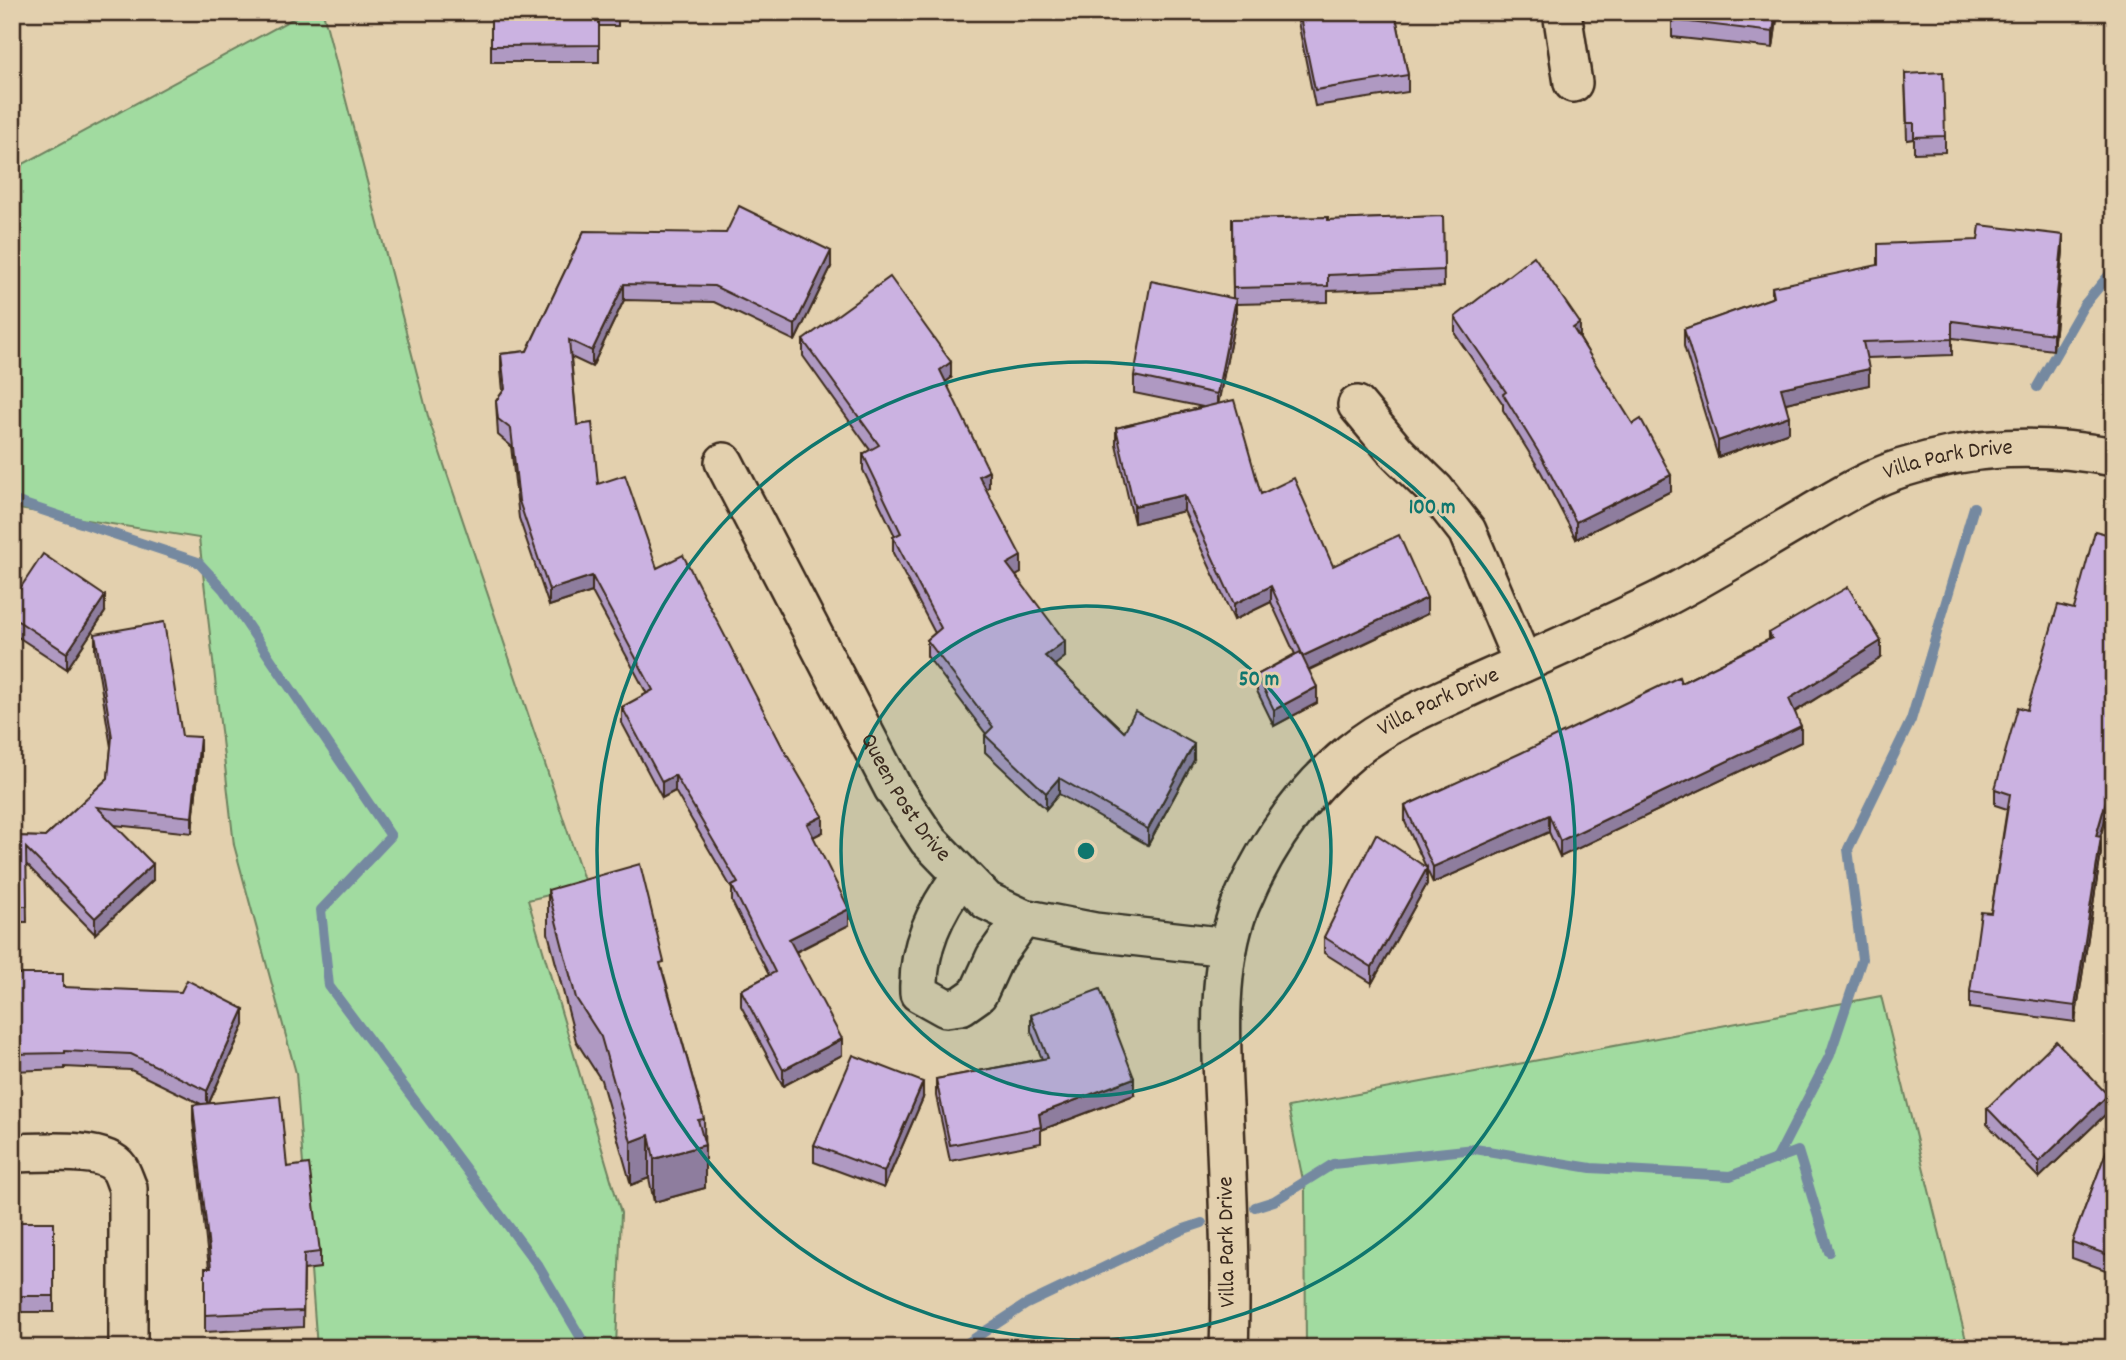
<svg xmlns="http://www.w3.org/2000/svg" width="2126" height="1360" font-family="Dekko,sans-serif">
	<style>
		.green { fill: #a1dba0; stroke: #6e825f; stroke-width: 2 }
		.lines { fill: none; stroke-linecap: round; stroke-linejoin: round }
		.stream { stroke: #7589a0; stroke-width: 10 }
		.minor-casing { stroke: #3b2a1e; stroke-width: 42 }
		.minor { stroke: #e3d0ae; stroke-width: 37 }
		.wall { fill: #af99c2; stroke: #3b2a1e; stroke-width: 2 }
		.shaded-wall { fill: #8e7d9e; stroke: #3b2a1e; stroke-width: 2 }
		.building { fill: #cbb2e1; stroke: #3b2a1e; stroke-width: 2 }
		.ring { fill: none; stroke: #0f766e; stroke-width: 3.5 }
		.labels { text-anchor: middle; dominant-baseline: central; stroke-width: 6; stroke-linejoin: round; paint-order: stroke }
		.street-label { font-size: 23px; fill: #3b2a1e; stroke: #e3d0ae }
		.centre { fill: #0f766e; stroke: #e3d0ae; stroke-width: 3.5 }
		.ring-label { font-size: 21px; text-anchor: middle; font-weight: bold; fill: #0f766e; stroke: #e3d0ae; stroke-width: 6; stroke-linejoin: round; paint-order: stroke }
	</style>
	<rect width="100%" height="100%" fill="#e3d0ae"/>
	<filter id="ink" filterUnits="userSpaceOnUse"><feTurbulence type="fractalNoise" baseFrequency=".0143" numOctaves="2"/><feDisplacementMap in="SourceGraphic" scale="14" xChannelSelector="R" yChannelSelector="G"/><feConvolveMatrix kernelMatrix="1 2 1 2 8 2 1 2 1" color-interpolation-filters="sRGB"/></filter>
	<g filter="url(#ink)">
		<!-- green -->
		<g class="green">
			<path d="M 305,12 L 323,12 L 429,420 L 586,886 L 528,900 L 621,1213 L 616,1348 L 317,1348 L 296,1073 L 234,845 L 199,538 L 12,508 L 12,170 Z"/>
			<path d="M 1881,996 L 1968,1348 L 1306,1348 L 1305,1190 L 1288,1107 Z"/>
		</g>
		<g class="lines">
			<!-- stream -->
			<g class="stream">
				<path d="M 2037,387 L 2084,305 L 2114,269"/>
				<path d="M 12,500 L 198,562 L 223,589 L 391,836 L 321,910 L 329,986 L 539,1267 L 587,1348"/>
				<path d="M 1776,1160 L 1830,1055 L 1862,959 L 1848,849 L 1911,720 L 1974,507"/>
				<path d="M 1255,1207 L 1274,1201 L 1333,1164 L 1475,1149 L 1591,1168 L 1730,1176 L 1798,1151 L 1829,1252"/>
				<path d="M 960,1348 L 1025,1305 L 1184,1229 L 1202,1223"/>
			</g>
			<!-- minor casing -->
			<g class="minor-casing">
				<g id="minor">
					<path d="M 1562,12 L 1573,83"/>
					<path d="M 1357,405 L 1397,453 L 1435,490 L 1467,531 L 1523,663"/>
					<path id="s1" d="M 724,462 L 893,788 L 928,840 L 987,901 L 1023,918 L 1095,932 L 1228,947"/>
					<path d="M 961,876 C 935,911 917,948 919,993 L 946,1008 L 961,1006 L 978,994 L 995,957 L 1023,918"/>
					<path d="M 12,1153 C 37,1153 103,1146 119,1168 C 123,1173 125,1182 128,1188 L 128,1348"/>
					<path id="s2" d="M 1229,1348 C 1232,1274 1228,1200 1225,1126 C 1222,1057 1214,972 1240,906 C 1265,846 1301,793 1351,752 C 1388,722 1432,704 1474,685 C 1535,658 1596,631 1656,602 C 1708,576 1759,543 1810,514 C 1839,497 1870,478 1902,468 C 1974,445 2040,443 2114,457"/>
				</g>
			</g>
			<!-- minor -->
			<use href="#minor" class="minor"/>
		</g>
		<!-- wall -->
		<g class="wall">
			<path d="M 491,12 L 618,12 L 618,26 L 599,26 L 599,62 L 491,62 Z"/>
			<path d="M 1296,12 L 1395,12 L 1408,75 L 1408,92 L 1315,106 Z"/>
			<path d="M 1778,12 L 1773,48 L 1672,37 L 1672,20 Z"/>
			<path d="M 1905,74 L 1945,136 L 1945,152 L 1914,153 L 1914,139 L 1907,140 Z"/>
			<path d="M 1443,216 L 1444,287 L 1328,291 L 1328,302 L 1236,304 L 1236,315 L 1218,403 L 1261,494 L 1333,566 L 1427,614 L 1309,670 L 1317,703 L 1274,726 L 1257,691 L 1257,675 L 1295,654 L 1271,602 L 1234,620 L 1184,511 L 1134,523 L 1116,444 L 1116,428 L 1203,407 L 1134,393 L 1134,376 L 1233,298 L 1232,219 L 1328,220 Z"/>
			<path d="M 584,231 L 831,267 L 795,341 L 714,302 L 624,300 L 592,367 L 571,357 L 577,425 L 598,484 L 657,568 L 823,832 L 813,837 L 849,925 L 796,952 L 842,1055 L 783,1086 L 741,1006 L 741,990 L 769,975 L 732,902 L 732,889 L 675,791 L 662,798 L 622,723 L 622,707 L 647,694 L 592,592 L 549,606 L 519,518 L 511,446 L 498,435 L 496,401 L 503,391 L 501,370 L 501,354 L 527,351 Z"/>
			<path d="M 2063,251 L 2053,350 L 1952,338 L 1952,355 L 1867,358 L 1869,385 L 1786,403 L 1789,432 L 1718,457 L 1684,346 L 1684,329 L 1772,298 L 1772,287 Z"/>
			<path d="M 1455,317 L 1580,339 L 1671,491 L 1576,539 L 1541,472 L 1503,410 L 1503,404 L 1455,334 Z"/>
			<path d="M 803,340 L 951,378 L 946,382 L 989,487 L 986,489 L 1021,573 L 1015,576 L 1065,657 L 1054,665 L 1124,732 L 1194,760 L 1148,845 L 1059,794 L 1046,809 L 985,752 L 985,735 L 986,734 L 927,656 L 927,640 L 935,633 L 893,553 L 893,537 L 895,536 L 863,470 L 863,454 L 870,450 L 803,356 Z"/>
			<path d="M 2114,536 L 2114,789 L 2100,837 L 2101,853 L 2075,1022 L 1970,1008 L 1970,992 L 1991,913 L 2007,809 L 1995,805 L 1995,789 L 2027,710 Z"/>
			<path d="M 12,586 L 19,590 L 105,612 L 67,669 L 12,633 Z"/>
			<path d="M 1769,633 L 1881,658 L 1795,712 L 1801,742 L 1560,857 L 1549,832 L 1433,883 L 1427,870 L 1427,884 L 1372,983 L 1324,953 L 1324,937 L 1426,867 L 1405,822 L 1405,806 L 1681,683 L 1769,640 Z"/>
			<path d="M 95,634 L 182,736 L 200,754 L 192,833 L 114,825 L 153,880 L 95,934 L 26,864 L 27,922 L 12,922 L 12,836 L 45,837 L 108,778 L 111,747 L 95,650 Z"/>
			<path d="M 548,890 L 664,975 L 704,1119 L 705,1188 L 654,1202 L 649,1178 L 631,1185 L 601,1080 L 576,1041 L 548,933 Z"/>
			<path d="M 12,974 L 63,987 L 244,1025 L 209,1103 L 287,1167 L 320,1252 L 320,1268 L 304,1270 L 303,1327 L 205,1332 L 205,1268 L 209,1268 L 193,1121 L 193,1105 L 201,1104 L 131,1070 L 65,1067 L 65,1069 L 12,1071 Z"/>
			<path d="M 1031,1015 L 1134,1095 L 1041,1130 L 1041,1143 L 950,1161 L 936,1096 L 936,1079 L 1042,1059 L 1031,1031 Z"/>
			<path d="M 923,1098 L 884,1188 L 814,1162 L 814,1145 Z"/>
			<path d="M 1987,1108 L 2108,1112 L 2039,1178 L 1987,1124 Z"/>
			<path d="M 2114,1131 L 2114,1273 L 2072,1258 L 2072,1242 Z"/>
			<rect x="12" y="1222" width="42" height="90"/>
		</g>
		<!-- shaded-wall -->
		<g class="shaded-wall">
			<path d="M 1776,12 L 1778,12 L 1773,48 L 1773,32 Z"/>
			<path d="M 2063,235 L 2063,251 L 2053,350 L 2053,334 Z"/>
			<path d="M 831,251 L 831,267 L 795,341 L 795,325 Z"/>
			<path d="M 624,284 L 624,300 L 592,367 L 592,351 Z"/>
			<path d="M 1236,299 L 1236,315 L 1217,410 L 1217,394 Z"/>
			<path d="M 1580,323 L 1580,339 L 1573,328 Z"/>
			<path d="M 951,362 L 951,378 L 940,386 L 940,370 Z"/>
			<path d="M 1869,369 L 1869,385 L 1781,404 L 1781,388 Z"/>
			<path d="M 1789,416 L 1789,432 L 1718,457 L 1718,441 Z"/>
			<path d="M 989,471 L 989,487 L 979,493 L 979,476 Z"/>
			<path d="M 1671,475 L 1671,491 L 1576,539 L 1576,522 Z"/>
			<path d="M 1184,495 L 1184,511 L 1134,523 L 1134,506 Z"/>
			<path d="M 1021,556 L 1021,573 L 1007,581 L 1007,564 Z"/>
			<path d="M 592,576 L 592,592 L 549,606 L 549,590 Z"/>
			<path d="M 1271,586 L 1271,602 L 1234,620 L 1234,604 Z"/>
			<path d="M 105,596 L 105,612 L 67,669 L 67,653 Z"/>
			<path d="M 1427,598 L 1427,614 L 1303,672 L 1303,656 Z"/>
			<path d="M 1065,641 L 1065,657 L 1045,673 L 1045,656 Z"/>
			<path d="M 1881,641 L 1881,658 L 1789,715 L 1789,699 Z"/>
			<path d="M 1317,687 L 1317,703 L 1274,726 L 1274,710 Z"/>
			<path d="M 1801,726 L 1801,742 L 1560,857 L 1560,841 Z"/>
			<path d="M 200,737 L 200,754 L 192,833 L 192,817 Z"/>
			<path d="M 1194,744 L 1194,760 L 1148,845 L 1148,829 Z"/>
			<path d="M 2114,773 L 2114,789 L 2096,852 L 2096,836 Z"/>
			<path d="M 675,775 L 675,791 L 662,798 L 662,782 Z"/>
			<path d="M 1059,778 L 1059,794 L 1046,809 L 1046,793 Z"/>
			<path d="M 1549,815 L 1549,832 L 1433,883 L 1433,867 Z"/>
			<path d="M 823,816 L 823,832 L 807,840 L 807,824 Z"/>
			<path d="M 2101,837 L 2101,853 L 2075,1022 L 2075,1006 Z"/>
			<path d="M 153,864 L 153,880 L 95,934 L 95,918 Z"/>
			<path d="M 1427,868 L 1427,884 L 1372,983 L 1372,967 Z"/>
			<path d="M 849,909 L 849,925 L 789,955 L 789,939 Z"/>
			<path d="M 244,1009 L 244,1025 L 207,1107 L 207,1091 Z"/>
			<path d="M 842,1039 L 842,1055 L 783,1086 L 783,1070 Z"/>
			<path d="M 1134,1078 L 1134,1095 L 1041,1130 L 1039,1114 Z"/>
			<path d="M 923,1082 L 923,1098 L 884,1188 L 884,1172 Z"/>
			<path d="M 2108,1095 L 2108,1112 L 2039,1178 L 2039,1162 Z"/>
			<path d="M 649,1135 L 649,1178 L 631,1185 L 631,1142 Z"/>
			<path d="M 705,1145 L 705,1188 L 654,1202 L 654,1159 Z"/>
		</g>
		<!-- building -->
		<g class="building">
			<path d="M 491,12 L 599,12 L 599,45 L 491,46 Z"/>
			<path d="M 1299,12 L 1395,12 L 1408,75 L 1315,90 Z"/>
			<path d="M 1673,12 L 1776,12 L 1773,32 L 1672,20 Z"/>
			<path d="M 1943,72 L 1945,136 L 1914,137 L 1914,123 L 1907,123 L 1905,74 Z"/>
			<path d="M 739,206 L 831,251 L 795,325 L 714,286 L 624,284 L 592,351 L 569,340 L 577,425 L 592,423 L 598,484 L 625,475 L 657,568 L 683,555 L 784,750 L 823,816 L 807,824 L 849,909 L 789,939 L 842,1039 L 783,1070 L 741,990 L 775,972 L 732,886 L 738,883 L 675,775 L 662,782 L 622,707 L 653,690 L 592,576 L 549,590 L 519,501 L 511,429 L 498,419 L 496,401 L 505,389 L 501,354 L 527,351 L 584,231 L 726,233 Z"/>
			<path d="M 1443,216 L 1444,270 L 1328,275 L 1328,286 L 1233,288 L 1232,219 L 1328,217 L 1328,220 Z"/>
			<path d="M 1980,225 L 2063,235 L 2053,334 L 1952,321 L 1952,339 L 1863,342 L 1869,369 L 1781,388 L 1789,416 L 1718,441 L 1684,329 L 1774,297 L 1772,287 L 1878,265 L 1878,244 L 1978,240 Z"/>
			<path d="M 1534,256 L 1580,323 L 1573,328 L 1633,424 L 1641,419 L 1671,475 L 1576,522 L 1541,456 L 1503,394 L 1506,392 L 1455,317 Z"/>
			<path d="M 890,277 L 951,362 L 940,370 L 989,471 L 979,476 L 1021,556 L 1007,564 L 1065,641 L 1045,656 L 1124,732 L 1135,711 L 1194,744 L 1148,829 L 1059,778 L 1046,793 L 985,735 L 993,727 L 927,640 L 941,628 L 893,537 L 901,533 L 863,454 L 879,445 L 803,340 Z"/>
			<path d="M 1151,281 L 1236,299 L 1217,394 L 1134,376 Z"/>
			<path d="M 1234,400 L 1261,494 L 1294,478 L 1333,566 L 1399,535 L 1427,598 L 1303,656 L 1271,586 L 1234,604 L 1184,495 L 1134,506 L 1116,428 Z"/>
			<path d="M 2095,531 L 2114,536 L 2114,773 L 2096,836 L 2101,837 L 2075,1006 L 1970,992 L 1981,912 L 1991,913 L 2010,794 L 1995,789 L 2018,707 L 2027,710 L 2058,605 L 2074,609 Z"/>
			<path d="M 43,554 L 105,596 L 67,653 L 12,617 L 12,586 L 19,590 Z"/>
			<path d="M 1848,587 L 1881,641 L 1789,699 L 1801,726 L 1560,841 L 1549,815 L 1433,867 L 1405,806 L 1521,753 L 1679,677 L 1681,683 L 1772,638 L 1769,633 Z"/>
			<path d="M 164,622 L 182,736 L 200,737 L 192,817 L 97,807 L 153,864 L 95,918 L 26,848 L 27,906 L 12,906 L 12,836 L 45,837 L 108,778 L 112,737 L 95,634 Z"/>
			<path d="M 1300,652 L 1317,687 L 1274,710 L 1257,675 Z"/>
			<path d="M 1376,834 L 1427,868 L 1372,967 L 1324,937 Z"/>
			<path d="M 640,864 L 664,962 L 660,963 L 704,1119 L 698,1120 L 705,1145 L 654,1159 L 649,1135 L 631,1142 L 601,1037 L 576,998 L 548,890 Z"/>
			<path d="M 12,974 L 63,974 L 63,987 L 181,992 L 187,980 L 244,1009 L 207,1091 L 131,1054 L 65,1051 L 65,1053 L 12,1054 Z"/>
			<path d="M 1100,989 L 1134,1078 L 1039,1114 L 1041,1127 L 950,1145 L 936,1079 L 1048,1058 L 1031,1015 Z"/>
			<path d="M 2056,1041 L 2108,1095 L 2039,1162 L 1987,1108 Z"/>
			<path d="M 853,1055 L 923,1082 L 884,1172 L 814,1145 Z"/>
			<path d="M 280,1096 L 287,1167 L 309,1164 L 320,1252 L 304,1254 L 303,1311 L 205,1315 L 205,1268 L 211,1268 L 193,1105 Z"/>
			<path d="M 2114,1131 L 2114,1257 L 2072,1242 Z"/>
			<rect x="12" y="1222" width="42" height="74"/>
		</g>
	</g>
	<!-- distance rings -->
	<circle cx="1086" cy="851" r="245" fill="#0f766e" fill-opacity=".12"/>
	<g class="ring">
		<circle cx="1086" cy="851" r="245"/>
		<circle cx="1086" cy="851" r="489"/>
	</g>
	<g class="labels">
		<!-- street labels -->
		<g class="street-label">
			<text stroke="none"><textPath href="#s2" startOffset="1304">Villa Park Drive</textPath></text>
			<text stroke="none"><textPath href="#s2" startOffset="737">Villa Park Drive</textPath></text>
			<text stroke="none"><textPath href="#s1" startOffset="382">Queen Post Drive</textPath></text>
			<text transform="translate(1228 1242) rotate(-91)">Villa Park Drive</text>
		</g>
	</g>
	<circle cx="1086" cy="851" r="10" class="centre"/>
	<g class="ring-label">
		<text x="1432" y="513">100 m</text>
		<text x="1259" y="685">50 m</text>
	</g>
	<!-- margin -->
	<rect width="2126" height="1360" fill="none" stroke="#e3d0ae" stroke-width="42"/>
	<rect x="21" y="21" width="2084" height="1318" fill="none" stroke="#3b2a1e" stroke-width="2.5" filter="url(#ink)"/>
</svg>
